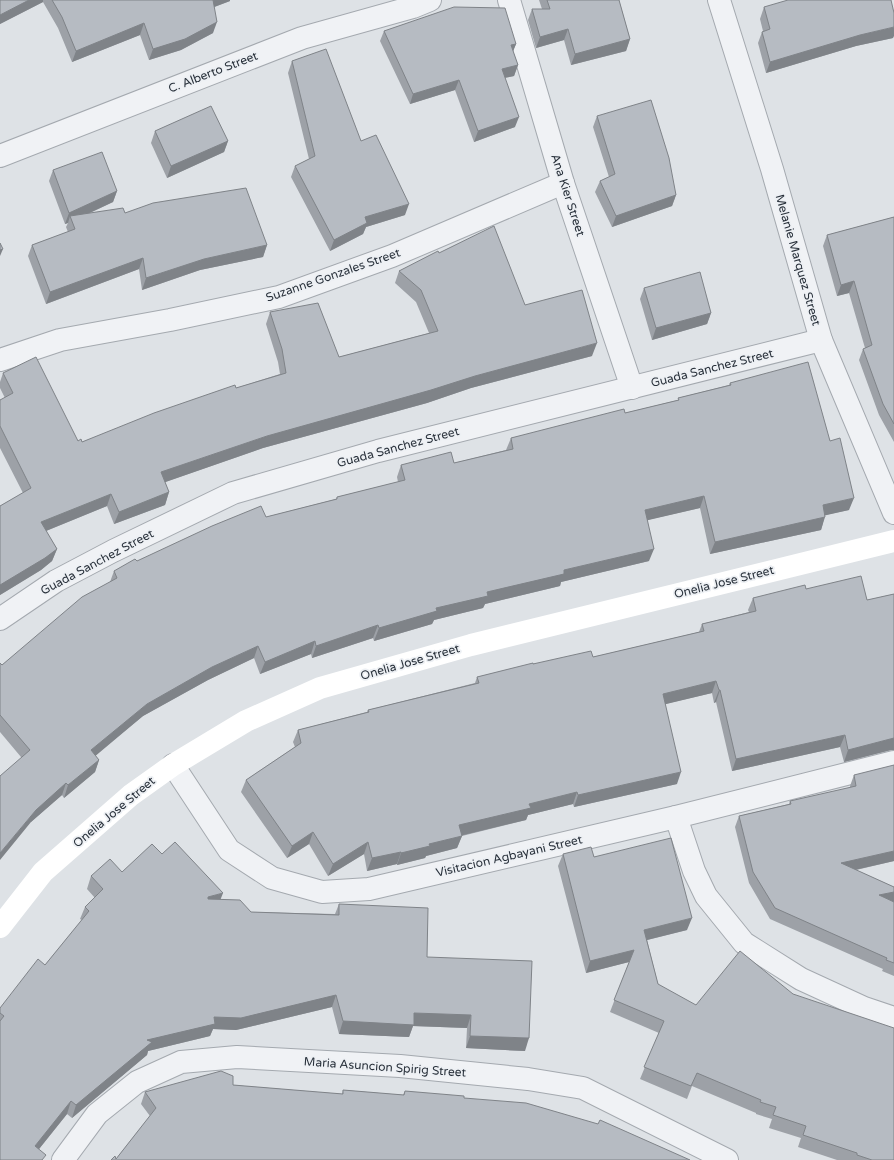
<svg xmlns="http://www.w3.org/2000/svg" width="894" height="1160" font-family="'Varela Round',sans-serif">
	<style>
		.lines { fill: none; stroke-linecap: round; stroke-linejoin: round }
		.street-casing { stroke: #a4a9af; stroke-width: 24 }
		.street { stroke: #f0f2f5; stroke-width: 22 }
		.secondary { stroke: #fff; stroke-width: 22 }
		.wall { fill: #9da1a7 }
		.shaded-wall { fill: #7f8388 }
		.building { fill: #b6bbc2; stroke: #7f8388 }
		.labels { text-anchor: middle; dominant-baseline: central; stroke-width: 3.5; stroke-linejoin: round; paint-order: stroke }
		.street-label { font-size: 12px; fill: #29313b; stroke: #edf0f4 }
	</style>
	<rect width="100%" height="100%" fill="#dee2e6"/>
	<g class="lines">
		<!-- street casing -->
		<g class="street-casing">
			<g id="street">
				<path d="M 509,0 L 563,183 L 632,388"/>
				<path d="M 719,0 L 772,169 L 821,340 L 894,513"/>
				<path d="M 0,156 L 302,38 L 413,7 L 430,0"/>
				<path d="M 0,360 L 60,340 L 170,320 L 279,297 L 392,256 L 563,183"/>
				<path d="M 0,619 L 56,581 L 113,551 L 233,493 L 378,451 L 821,340"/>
				<path d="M 173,765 L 229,850 L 272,878 L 322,892 L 369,889 L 676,817 L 894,762"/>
				<path d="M 676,817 L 694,871 L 706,896 L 744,943 L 801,979 L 864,1008 L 894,1018"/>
				<path d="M 63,1160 L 97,1114 L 137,1082 L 181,1062 L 237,1057 L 400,1066 L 528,1079 L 583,1088 L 727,1160"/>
			</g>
		</g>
		<!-- street -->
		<use href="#street" class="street"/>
		<!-- secondary -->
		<path class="secondary" d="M 0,927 L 43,872 L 131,795 L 173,765 L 246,721 L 320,688 L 471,645 L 894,541"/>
	</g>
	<!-- wall -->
	<g class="wall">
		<path d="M 0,0 L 230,0 L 230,1 L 214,7 L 213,33 L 181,50 L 149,60 L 140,35 L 72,62 L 58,28 L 43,2 L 0,24 Z"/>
		<path d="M 539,0 L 619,0 L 630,39 L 626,51 L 571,65 L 564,40 L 536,48 L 528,20 L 532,9 L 542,9 Z"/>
		<path d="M 764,7 L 893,38 L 856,46 L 766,73 L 758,43 L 762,32 L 763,31 L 760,19 Z"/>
		<path d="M 384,31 L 516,44 L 513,51 L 518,65 L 514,76 L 505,78 L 515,127 L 474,142 L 455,90 L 410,104 L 380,41 Z"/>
		<path d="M 292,61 L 361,141 L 405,215 L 366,227 L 363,234 L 330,251 L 291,177 L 295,166 L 309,159 L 288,73 Z"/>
		<path d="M 597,116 L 676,195 L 672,206 L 612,227 L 595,192 L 600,181 L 609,177 L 593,127 Z"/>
		<path d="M 155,131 L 228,141 L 224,152 L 167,178 L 151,143 Z"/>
		<path d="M 53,170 L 117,191 L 113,202 L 90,213 L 125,213 L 267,245 L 263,257 L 200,270 L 142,290 L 139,269 L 46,304 L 28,256 L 32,245 L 68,232 L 66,227 L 68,223 L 65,224 L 49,181 Z"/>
		<path d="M 894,217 L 894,442 L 879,415 L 859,360 L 863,349 L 865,348 L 849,293 L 837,296 L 823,246 L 827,235 Z"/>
		<path d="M 439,253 L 525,305 L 592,356 L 471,388 L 427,403 L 263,448 L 165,482 L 169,492 L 165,505 L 114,524 L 107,506 L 46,531 L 57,549 L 52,561 L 41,570 L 0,595 L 0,506 L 23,493 L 0,448 L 0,400 L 5,398 L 0,388 L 0,382 L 3,373 L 78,441 L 82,442 L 236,388 L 280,374 L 278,362 L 266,324 L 270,312 L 339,357 L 429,333 L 416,302 L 395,283 L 399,271 Z"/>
		<path d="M 644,288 L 711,313 L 707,324 L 652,340 L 640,299 Z"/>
		<path d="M 730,383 L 849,510 L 825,515 L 821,530 L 710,554 L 700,508 L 647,520 L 649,561 L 561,582 L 560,586 L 485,604 L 483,608 L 434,620 L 432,624 L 374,641 L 373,638 L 312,658 L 311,654 L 260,674 L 254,658 L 208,680 L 143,716 L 95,755 L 99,760 L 95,772 L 64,798 L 62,795 L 31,822 L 21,757 L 0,732 L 0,663 L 2,665 L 110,582 L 114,571 L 137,561 L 266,517 L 336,499 L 337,497 L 398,482 L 397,477 L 401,465 L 454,463 L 506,450 L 511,438 L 625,413 L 678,400 L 678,398 L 729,385 Z"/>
		<path d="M 806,589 L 867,600 L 894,594 L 894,750 L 891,750 L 844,762 L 840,747 L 732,771 L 716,702 L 714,703 L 712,693 L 665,704 L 677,784 L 574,807 L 573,804 L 528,815 L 526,820 L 462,836 L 457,848 L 426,856 L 425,858 L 397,865 L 397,864 L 367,871 L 364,854 L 328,876 L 309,844 L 287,858 L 241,792 L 246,780 L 295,747 L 293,742 L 298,730 L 367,712 L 368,710 L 475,683 L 477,677 L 533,664 L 593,657 L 699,632 L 702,624 L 749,612 L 748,610 L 753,598 Z"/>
		<path d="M 854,775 L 894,861 L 856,870 L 894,887 L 894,976 L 882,971 L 883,969 L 770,919 L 749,883 L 735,827 L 739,816 L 789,804 L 790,801 L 850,788 L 850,786 Z"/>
		<path d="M 162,854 L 220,900 L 251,912 L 335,914 L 339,904 L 427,957 L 525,1051 L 466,1048 L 467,1028 L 413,1026 L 409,1037 L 339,1034 L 332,1007 L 236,1030 L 213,1029 L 210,1036 L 148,1051 L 147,1055 L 72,1118 L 67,1114 L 39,1149 L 0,1160 L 0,1008 L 45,965 L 82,920 L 80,919 L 85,907 L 95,898 L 87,889 L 91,876 L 122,872 Z"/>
		<path d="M 563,854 L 594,857 L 687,930 L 647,940 L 658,984 L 894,1160 L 837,1160 L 798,1147 L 801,1138 L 769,1128 L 772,1119 L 756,1114 L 756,1113 L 692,1086 L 687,1099 L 640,1079 L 659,1033 L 610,1012 L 629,962 L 586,973 L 558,866 Z"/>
		<path d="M 233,1085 L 342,1094 L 343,1090 L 403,1095 L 405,1091 L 464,1098 L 690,1160 L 116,1159 L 150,1116 L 141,1104 L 145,1092 Z"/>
	</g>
	<!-- shaded-wall -->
	<g class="shaded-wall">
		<path d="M 29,0 L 43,0 L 43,2 L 0,24 L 0,15 Z"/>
		<path d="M 212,0 L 230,0 L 230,1 L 209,9 Z"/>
		<path d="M 217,22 L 213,33 L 181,50 L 149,60 L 153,49 Z"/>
		<path d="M 144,23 L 140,35 L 72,62 L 76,51 Z"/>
		<path d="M 894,27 L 894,36 L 893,38 L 856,46 L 766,73 L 770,62 L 860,35 Z"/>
		<path d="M 568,29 L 564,40 L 536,48 L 540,37 Z"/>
		<path d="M 630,39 L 626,51 L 571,65 L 575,54 Z"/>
		<path d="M 516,44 L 512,54 L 511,45 Z"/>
		<path d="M 518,65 L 514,76 L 498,79 L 502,69 Z"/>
		<path d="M 459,80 L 455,90 L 410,104 L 413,94 Z"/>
		<path d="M 519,117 L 515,127 L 474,142 L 478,131 Z"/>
		<path d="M 228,141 L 224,152 L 167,178 L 171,166 Z"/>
		<path d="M 117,191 L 113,202 L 72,221 L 70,216 L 68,223 L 65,224 L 69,213 Z"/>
		<path d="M 676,195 L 672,206 L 612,227 L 616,216 Z"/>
		<path d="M 409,204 L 405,215 L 366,227 L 363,234 L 330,251 L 334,240 L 365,217 Z"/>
		<path d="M 267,245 L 263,257 L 200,270 L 142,290 L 146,278 L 204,259 Z"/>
		<path d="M 3,249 L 0,256 L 0,250 Z"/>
		<path d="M 143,258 L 139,269 L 46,304 L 50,292 Z"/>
		<path d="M 854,281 L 849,293 L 837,296 L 841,285 Z"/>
		<path d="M 711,313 L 707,324 L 652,340 L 656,328 Z"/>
		<path d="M 597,343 L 592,356 L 471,388 L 427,403 L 263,448 L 157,485 L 161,472 L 267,436 L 475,376 Z"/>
		<path d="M 169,492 L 165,505 L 114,524 L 119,512 Z"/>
		<path d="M 111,494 L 107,506 L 36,535 L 41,522 Z"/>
		<path d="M 704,496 L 700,508 L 640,522 L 645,510 Z"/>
		<path d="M 854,498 L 849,510 L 818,517 L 823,505 Z"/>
		<path d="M 825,517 L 821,530 L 710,554 L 715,542 Z"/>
		<path d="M 57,549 L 52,561 L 41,570 L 0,595 L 0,585 Z"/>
		<path d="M 654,549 L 649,561 L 561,582 L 560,586 L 485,604 L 483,608 L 434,620 L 432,624 L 374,641 L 379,628 L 436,608 L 487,592 L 564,570 Z"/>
		<path d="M 378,625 L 373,638 L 312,658 L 316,646 Z"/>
		<path d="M 315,641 L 311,654 L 260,674 L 265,662 Z"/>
		<path d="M 258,646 L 254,658 L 208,680 L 143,716 L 87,763 L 91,750 L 147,704 L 212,667 Z"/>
		<path d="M 716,681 L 712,693 L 658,706 L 663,694 Z"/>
		<path d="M 719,690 L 720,690 L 716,702 L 714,703 Z"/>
		<path d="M 845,735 L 840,747 L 732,771 L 736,759 Z"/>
		<path d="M 894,738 L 894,750 L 891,750 L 844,762 L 848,750 Z"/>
		<path d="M 99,760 L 95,772 L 64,798 L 68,785 Z"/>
		<path d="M 681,772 L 677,784 L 574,807 L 578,795 Z"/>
		<path d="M 66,783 L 62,795 L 31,822 L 0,860 L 0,853 L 36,810 Z"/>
		<path d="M 577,792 L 573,804 L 528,815 L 526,820 L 455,837 L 459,825 L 529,804 Z"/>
		<path d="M 313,832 L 309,844 L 287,858 L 292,846 Z"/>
		<path d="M 462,836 L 457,848 L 426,856 L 425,858 L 397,865 L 401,853 L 429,844 Z"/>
		<path d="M 368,842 L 364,854 L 328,876 L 333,864 Z"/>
		<path d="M 894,851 L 894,861 L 837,874 L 841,863 Z"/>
		<path d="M 401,852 L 397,864 L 367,871 L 372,858 Z"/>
		<path d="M 894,892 L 894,902 L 879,895 Z"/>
		<path d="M 223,893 L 218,906 L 203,909 L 208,897 Z"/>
		<path d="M 692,918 L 687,930 L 639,942 L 644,930 Z"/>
		<path d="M 634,950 L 629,962 L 586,973 L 590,961 Z"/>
		<path d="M 336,995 L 332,1007 L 236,1030 L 213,1029 L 210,1036 L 148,1051 L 147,1055 L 72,1118 L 76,1105 L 147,1040 L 214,1017 Z"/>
		<path d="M 414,1013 L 471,1015 L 467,1028 L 413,1026 L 409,1037 L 339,1034 L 343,1021 Z"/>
		<path d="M 470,1036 L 529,1038 L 525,1051 L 466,1048 Z"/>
		<path d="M 71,1101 L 67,1114 L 31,1159 L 35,1146 Z"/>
	</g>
	<!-- building -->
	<g class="building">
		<path d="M 0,0 L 29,0 L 0,15 Z"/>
		<path d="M 52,0 L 213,0 L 217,22 L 185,39 L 153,49 L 144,23 L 76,51 L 62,17 Z"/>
		<path d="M 547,0 L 619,0 L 630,39 L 575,54 L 568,29 L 540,37 L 532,9 L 550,9 Z"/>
		<path d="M 788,0 L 891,0 L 894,13 L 894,27 L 860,35 L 770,62 L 762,32 L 770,29 L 764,7 Z"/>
		<path d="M 454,7 L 505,8 L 516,44 L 511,45 L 518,65 L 502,69 L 519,117 L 478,131 L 459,80 L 413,94 L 384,31 Z"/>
		<path d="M 326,49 L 361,141 L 376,135 L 409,204 L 365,217 L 367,223 L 334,240 L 295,166 L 315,156 L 292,61 Z"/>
		<path d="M 651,100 L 669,158 L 676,195 L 616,216 L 600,181 L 615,174 L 597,116 Z"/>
		<path d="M 211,106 L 228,141 L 171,166 L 155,131 Z"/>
		<path d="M 102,152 L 117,191 L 69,213 L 53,170 Z"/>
		<path d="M 246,188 L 267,245 L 204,259 L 146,278 L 143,258 L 50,292 L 32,245 L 75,229 L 70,216 L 123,208 L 125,213 L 153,203 Z"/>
		<path d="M 894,217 L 894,424 L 883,404 L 863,349 L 872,345 L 854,281 L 841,285 L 827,235 Z"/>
		<path d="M 494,226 L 525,305 L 582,290 L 597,343 L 475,376 L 431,390 L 267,436 L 161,472 L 169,492 L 119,512 L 111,494 L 41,522 L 57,549 L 45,558 L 0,585 L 0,506 L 31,488 L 0,426 L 0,400 L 13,393 L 3,373 L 36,357 L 78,441 L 81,439 L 82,442 L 154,413 L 235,385 L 236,388 L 286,373 L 282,349 L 270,312 L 318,303 L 339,357 L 438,331 L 421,290 L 399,271 L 438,251 L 439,253 Z"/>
		<path d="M 0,243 L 3,249 L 0,250 Z"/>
		<path d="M 700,272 L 711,313 L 656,328 L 644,288 Z"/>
		<path d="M 808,362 L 830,441 L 840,438 L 854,498 L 823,505 L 825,517 L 715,542 L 704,496 L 645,510 L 654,549 L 564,570 L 564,574 L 487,592 L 488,596 L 436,608 L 437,611 L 379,628 L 378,625 L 316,646 L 315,641 L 265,662 L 258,646 L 212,667 L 147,704 L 91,750 L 99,760 L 68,785 L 66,783 L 36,810 L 0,853 L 0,776 L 30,750 L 0,715 L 0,663 L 2,665 L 82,597 L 117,578 L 114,571 L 135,559 L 137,561 L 212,526 L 261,506 L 266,517 L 337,499 L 337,497 L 405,480 L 401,465 L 451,452 L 454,463 L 513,449 L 511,438 L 624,409 L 625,413 L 679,400 L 678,398 L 731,385 L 730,383 Z"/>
		<path d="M 861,576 L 867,600 L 894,594 L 894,738 L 848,750 L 845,735 L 736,759 L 720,690 L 719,690 L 716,681 L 663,694 L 681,772 L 578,795 L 577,792 L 529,804 L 531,808 L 459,825 L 462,836 L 429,844 L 430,846 L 401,853 L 401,852 L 372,858 L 368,842 L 333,864 L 313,832 L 292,846 L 246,780 L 301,743 L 298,730 L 369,712 L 368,710 L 479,683 L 477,677 L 533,663 L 533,664 L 591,651 L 593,657 L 704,631 L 702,624 L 756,611 L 753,598 L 805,585 L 806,589 Z"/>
		<path d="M 894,765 L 894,851 L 841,863 L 894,887 L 894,892 L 879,895 L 894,902 L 894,963 L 886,960 L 887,958 L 775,908 L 753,872 L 739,816 L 791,804 L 790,801 L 856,786 L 854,775 Z"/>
		<path d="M 671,838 L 692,918 L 644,930 L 658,984 L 696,1005 L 740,951 L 793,994 L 894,1028 L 894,1160 L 872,1160 L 857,1155 L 857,1153 L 803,1135 L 806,1126 L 773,1115 L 776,1107 L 760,1102 L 761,1100 L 697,1073 L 691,1086 L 644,1067 L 664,1021 L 614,1000 L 634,950 L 590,961 L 563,854 L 591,847 L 594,857 Z"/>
		<path d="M 175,842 L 223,893 L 208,897 L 208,899 L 240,900 L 251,912 L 339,915 L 339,904 L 428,908 L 427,957 L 532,961 L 529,1038 L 470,1036 L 471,1015 L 414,1013 L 414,1025 L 343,1021 L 336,995 L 241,1018 L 214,1017 L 215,1024 L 147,1040 L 152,1042 L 76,1105 L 71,1101 L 35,1146 L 46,1155 L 42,1160 L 0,1160 L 0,1021 L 4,1016 L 0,1013 L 0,1008 L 38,959 L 45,965 L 89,911 L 85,907 L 103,889 L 91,876 L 110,859 L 122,872 L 152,844 L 162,854 Z"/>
		<path d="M 221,1071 L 233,1076 L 233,1085 L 343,1094 L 343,1090 L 404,1095 L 405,1091 L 464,1096 L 464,1098 L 526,1103 L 598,1124 L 600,1120 L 690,1160 L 111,1160 L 115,1156 L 116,1159 L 156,1108 L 145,1092 Z"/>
	</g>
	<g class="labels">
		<!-- street labels -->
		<g class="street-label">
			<text transform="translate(213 72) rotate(-21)">C. Alberto Street</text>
			<text transform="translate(568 195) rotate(72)">Ana Kier Street</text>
			<text transform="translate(798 260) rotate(74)">Melanie Marquez Street</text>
			<text transform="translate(333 275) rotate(-19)">Suzanne Gonzales Street</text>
			<text transform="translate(712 368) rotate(-14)">Guada Sanchez Street</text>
			<text transform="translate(398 447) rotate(-15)">Guada Sanchez Street</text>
			<text transform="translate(97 562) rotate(-28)">Guada Sanchez Street</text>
			<text transform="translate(724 582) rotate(-14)">Onelia Jose Street</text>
			<text transform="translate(410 662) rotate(-16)">Onelia Jose Street</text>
			<text transform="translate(114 812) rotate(-40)">Onelia Jose Street</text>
			<text transform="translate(509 856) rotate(-13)">Visitacion Agbayani Street</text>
			<text transform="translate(385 1067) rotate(4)">Maria Asuncion Spirig Street</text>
		</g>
	</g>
</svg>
